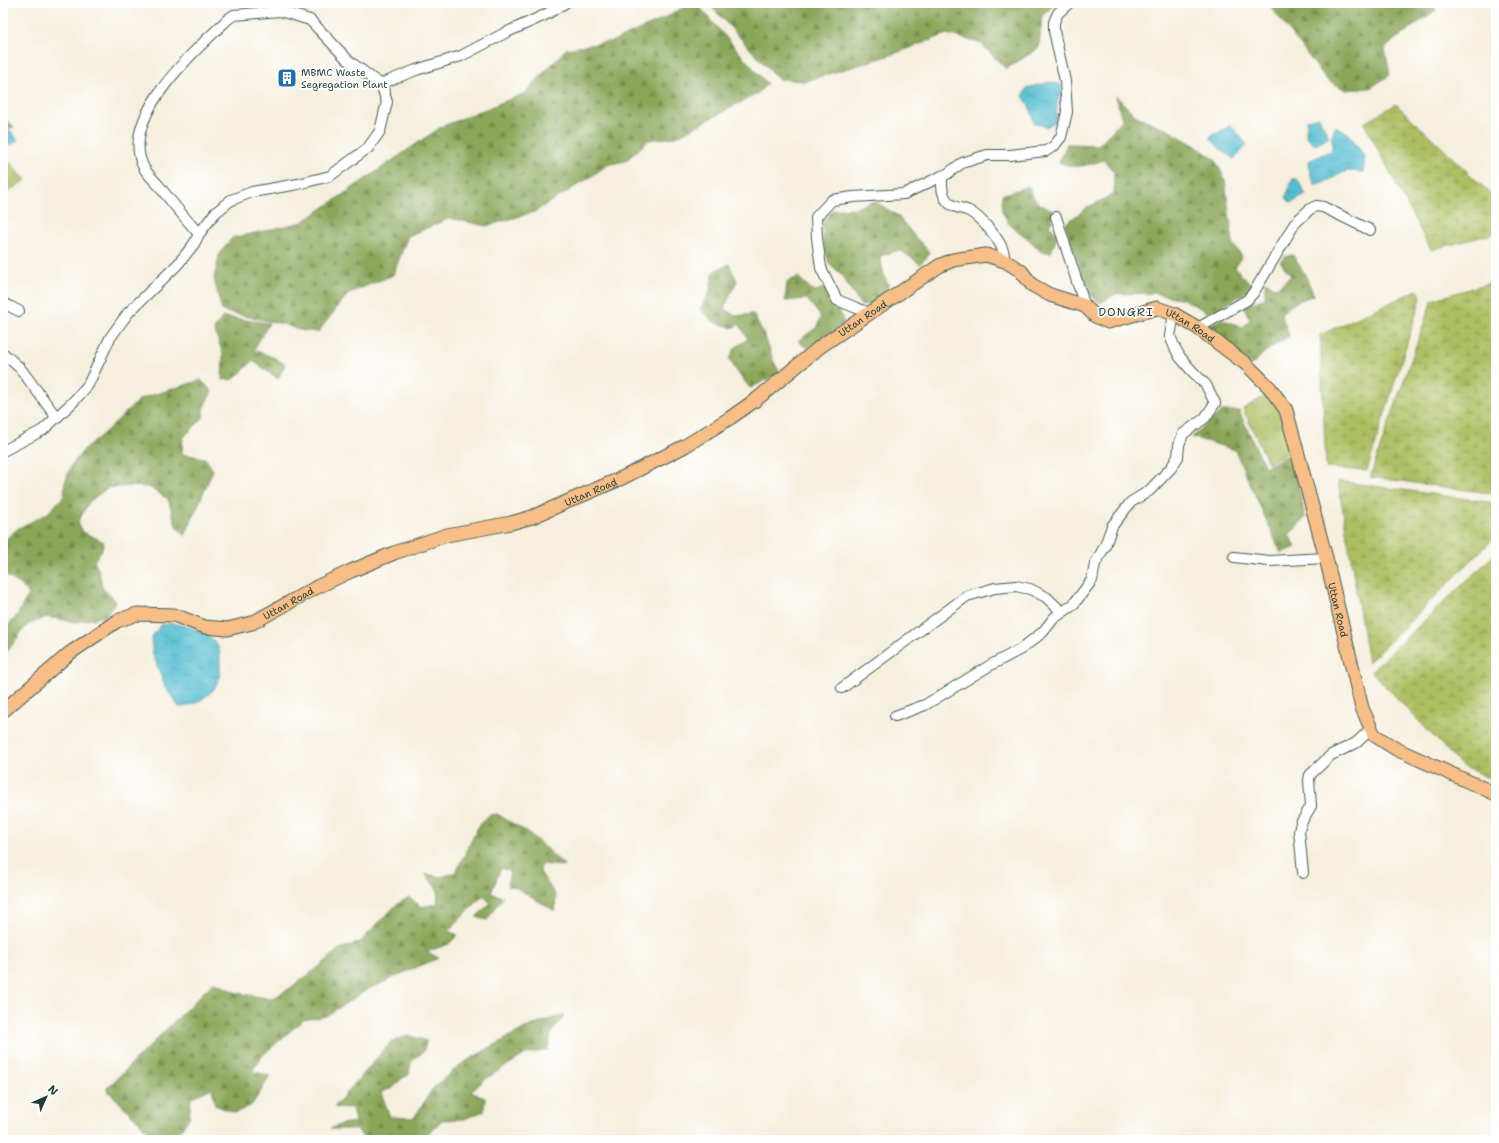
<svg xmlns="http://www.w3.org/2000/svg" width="1499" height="1143" font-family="'Shantell Sans',sans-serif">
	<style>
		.grass { fill: url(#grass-tufts); stroke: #667e4b }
		.forest { fill: url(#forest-firs); stroke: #547246 }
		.wetland { fill: url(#wetland-marsh); stroke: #667e4b }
		.water { fill: url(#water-ripples); stroke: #3a7d82 }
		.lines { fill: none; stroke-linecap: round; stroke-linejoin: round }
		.minor-casing { stroke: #3f584e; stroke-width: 12 }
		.major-casing { stroke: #3f584e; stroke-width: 15 }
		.minor { stroke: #fff; stroke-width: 10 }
		.major { stroke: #f7be87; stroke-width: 13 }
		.labels { text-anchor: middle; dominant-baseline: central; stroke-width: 3.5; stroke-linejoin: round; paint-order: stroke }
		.poi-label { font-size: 10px; fill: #1f3d34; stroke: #fff; text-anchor: start }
		.street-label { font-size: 10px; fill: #1f3d34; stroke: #fff }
		.quarter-label { font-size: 12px; letter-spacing: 1px; fill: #1f3d34; stroke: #fff }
	</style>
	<defs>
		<pattern id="grass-tufts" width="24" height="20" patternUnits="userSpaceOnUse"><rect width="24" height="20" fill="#adbf62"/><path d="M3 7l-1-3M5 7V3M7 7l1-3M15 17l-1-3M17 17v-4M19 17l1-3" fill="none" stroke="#8c9c52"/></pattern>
		<pattern id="forest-firs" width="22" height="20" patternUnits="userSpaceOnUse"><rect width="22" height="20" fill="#8aa658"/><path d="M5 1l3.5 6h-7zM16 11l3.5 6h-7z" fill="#70884a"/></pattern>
		<pattern id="wetland-marsh" width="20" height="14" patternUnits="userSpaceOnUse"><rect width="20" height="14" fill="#adbf62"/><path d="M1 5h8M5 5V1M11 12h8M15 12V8" fill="none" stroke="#8c9c52"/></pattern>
		<pattern id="water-ripples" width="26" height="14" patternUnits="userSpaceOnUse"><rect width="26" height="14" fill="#55bdd1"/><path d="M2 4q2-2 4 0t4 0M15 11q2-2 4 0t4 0" fill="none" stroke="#469baa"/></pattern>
	</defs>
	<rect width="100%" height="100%" fill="#fff"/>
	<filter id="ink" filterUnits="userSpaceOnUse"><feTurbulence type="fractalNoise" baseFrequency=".025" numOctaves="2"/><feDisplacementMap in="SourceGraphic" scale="8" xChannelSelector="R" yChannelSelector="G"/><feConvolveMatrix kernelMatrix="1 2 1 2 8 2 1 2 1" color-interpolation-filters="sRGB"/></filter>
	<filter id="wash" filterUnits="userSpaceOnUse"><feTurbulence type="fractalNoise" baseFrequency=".012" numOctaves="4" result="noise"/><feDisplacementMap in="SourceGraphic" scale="16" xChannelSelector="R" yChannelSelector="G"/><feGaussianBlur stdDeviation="0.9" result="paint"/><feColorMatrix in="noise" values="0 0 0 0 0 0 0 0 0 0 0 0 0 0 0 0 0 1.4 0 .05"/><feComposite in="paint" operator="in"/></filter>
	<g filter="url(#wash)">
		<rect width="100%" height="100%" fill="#f6efde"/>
		<!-- grass -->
		<g class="grass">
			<path d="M 3,156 L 26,180 L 3,195 Z"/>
			<path d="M 1267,395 L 1278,409 L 1292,450 L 1268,463 L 1243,409 Z"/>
		</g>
		<!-- forest -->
		<g class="forest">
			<path d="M 691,3 L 696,3 L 767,84 L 758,93 L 676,137 L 649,140 L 625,161 L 607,165 L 589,178 L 534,212 L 486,226 L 450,218 L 408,236 L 393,275 L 349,293 L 318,332 L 299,330 L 283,324 L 222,311 L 214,278 L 220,253 L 232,238 L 303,222 L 441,127 L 525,93 L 566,49 L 613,41 L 657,22 Z"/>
			<path d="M 708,3 L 1056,3 L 1042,16 L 1039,48 L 1006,69 L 980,43 L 947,34 L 888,56 L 806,81 L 778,79 Z"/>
			<path d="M 1268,3 L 1431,3 L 1436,10 L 1393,41 L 1385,49 L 1390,75 L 1370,88 L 1346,90 L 1327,80 Z"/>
			<path d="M 1116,96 L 1136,116 L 1166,129 L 1194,145 L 1215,159 L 1225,180 L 1233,244 L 1242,256 L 1235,267 L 1243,277 L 1254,285 L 1246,292 L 1211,314 L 1183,299 L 1153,293 L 1116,294 L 1101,303 L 1089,294 L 1065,224 L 1088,207 L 1114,194 L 1114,172 L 1104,160 C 1088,165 1075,170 1059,162 L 1067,144 L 1098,145 L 1114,129 L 1122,120 Z"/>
			<path d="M 3,117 L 14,127 L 3,130 Z"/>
			<path d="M 1028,186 C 1034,200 1038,205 1054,210 L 1052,220 L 1049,225 L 1057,234 C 1057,240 1053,245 1051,252 L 1041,252 L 1027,238 L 1009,224 L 1002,211 L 1002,195 Z"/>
			<path d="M 874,201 L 898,216 L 917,239 L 931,253 L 920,264 L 900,250 L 880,256 L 884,276 L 889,285 L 879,300 L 861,306 L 841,274 L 829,263 L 823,243 L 823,222 L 832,210 L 856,208 Z"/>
			<path d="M 1293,255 L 1305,275 L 1314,295 L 1298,301 L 1281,313 L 1289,336 L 1266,351 L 1252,365 L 1202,329 L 1221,319 L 1243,327 L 1250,319 L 1243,306 L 1265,298 L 1265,282 L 1276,288 L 1291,276 L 1280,261 L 1287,256 Z"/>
			<path d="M 729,264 L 737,281 L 724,308 L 735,316 L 753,314 L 766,339 L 773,360 L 780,373 L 750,388 L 738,373 L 729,359 L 736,347 L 748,339 L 739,324 L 733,328 L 714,322 L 700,309 L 709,294 L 714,271 Z"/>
			<path d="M 798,277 L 814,292 L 827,286 L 838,307 L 844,323 L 807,348 L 798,341 L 816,328 L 821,317 L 807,299 L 785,301 L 787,282 Z"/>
			<path d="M 223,317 L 269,323 L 254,350 L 275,358 L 285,364 L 278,379 L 253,361 L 234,379 L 222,380 L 223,354 L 214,329 Z"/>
			<path d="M 201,380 L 212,391 L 203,409 L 203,418 L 183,438 L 182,454 L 205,458 L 213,470 L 185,536 L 176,526 L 168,499 L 149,487 L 132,486 L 107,488 L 89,502 L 78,522 L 83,532 L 104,542 L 101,551 L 94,561 L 98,569 L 103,589 L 114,599 L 115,603 L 106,616 L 75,622 L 47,617 L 27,625 L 3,657 L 3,631 L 16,617 L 29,594 L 21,585 L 3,573 L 3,542 L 17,529 L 48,513 L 64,496 L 65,482 L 71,466 L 86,447 L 102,435 L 140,399 Z"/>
			<path d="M 1222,411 L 1239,411 L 1265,467 L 1292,453 L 1305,518 L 1289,535 L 1296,547 L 1281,553 L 1235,450 L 1192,437 Z"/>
			<path d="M 497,814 L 530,834 L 565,866 L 541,864 L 540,872 L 556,896 L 555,911 L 515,887 L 507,886 L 510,871 L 501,868 L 491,893 L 503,897 L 487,920 L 476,917 L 490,903 L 484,895 L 448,931 L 458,935 L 449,944 L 426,952 L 439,958 L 403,973 L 367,990 L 326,1016 L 303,1020 L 263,1055 L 252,1071 L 270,1076 L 252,1105 L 235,1113 L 215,1105 L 212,1088 L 191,1098 L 189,1118 L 175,1140 L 157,1140 L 106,1089 L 214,982 L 237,993 L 272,999 L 292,987 L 320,966 L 339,949 L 360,942 L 396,905 L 409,897 L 421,907 L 437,904 L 438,891 L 426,874 L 442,877 L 456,872 L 479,825 L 489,815 Z"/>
			<path d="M 565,1014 L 551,1034 L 548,1050 L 526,1054 L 485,1079 L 471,1092 L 485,1098 L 484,1111 L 464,1119 L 442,1120 L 421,1140 L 365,1140 L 357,1129 L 330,1129 L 342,1124 L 355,1122 L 352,1108 L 334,1107 L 391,1042 L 408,1035 L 427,1041 L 423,1052 L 411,1062 L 409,1075 L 401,1079 L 393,1088 L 381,1092 L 390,1117 L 414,1118 L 433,1088 L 461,1064 L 525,1028 Z"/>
		</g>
		<!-- wetland -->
		<g class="wetland">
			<path d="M 1396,104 L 1495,198 L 1496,233 L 1431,250 L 1364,123 Z"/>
			<path d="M 1496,281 L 1496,494 L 1370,477 L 1432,300 Z"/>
			<path d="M 1417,290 L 1421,298 L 1367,471 L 1326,468 L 1320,335 Z"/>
			<path d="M 1338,481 L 1496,503 L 1496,536 L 1368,663 Z"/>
			<path d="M 1496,553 L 1496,781 L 1462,766 L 1371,671 Z"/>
		</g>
		<!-- water -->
		<g class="water">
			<path d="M 1050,82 L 1061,85 L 1062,94 L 1057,102 L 1056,121 L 1046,127 L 1034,123 L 1031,110 L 1023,96 L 1027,88 Z"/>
			<path d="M 1319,117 L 1329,137 L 1316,145 L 1306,136 L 1307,120 Z"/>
			<path d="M 1231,125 L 1247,145 L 1234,159 L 1219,148 L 1210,137 Z"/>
			<path d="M 1335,126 L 1348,133 L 1365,157 L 1363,172 L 1346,171 L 1320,185 L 1315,184 L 1310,174 L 1309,161 L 1332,150 L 1332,136 Z"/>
			<path d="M 10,130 L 18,140 L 10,146 L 3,137 L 3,135 Z"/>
			<path d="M 1292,179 L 1297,179 L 1306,195 L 1291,203 L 1286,198 Z"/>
			<path d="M 173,623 C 187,627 206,630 215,642 C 219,646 220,654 220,659 C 221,682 217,691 197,702 C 191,705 186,707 179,707 L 165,687 L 153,654 L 151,641 L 153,635 L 161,625 Z"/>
		</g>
	</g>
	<g filter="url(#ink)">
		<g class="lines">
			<!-- minor casing -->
			<g class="minor-casing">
				<g id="minor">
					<path d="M 385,92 L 383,83 L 416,70 L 461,56 L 505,33 L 545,15 L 565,3"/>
					<path d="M 1056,217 L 1085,306"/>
					<path d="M 1005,261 C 1004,258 1004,254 1003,251 C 1000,239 980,217 969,211 C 963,208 954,208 949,203 C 941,195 942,186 942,176 L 947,174 L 962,163 L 987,155 L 1010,155 L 1046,151 L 1054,146 L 1061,137 L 1067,112 L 1065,81 L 1054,31 L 1054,22 L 1058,13 L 1069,3"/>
					<path d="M 3,303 L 19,311"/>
					<path d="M 869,313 L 837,300 L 821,268 L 817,238 L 816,217 L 832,200 L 853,197 L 904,194 L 942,176"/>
					<path d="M 1198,328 L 1247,300 L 1254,292 L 1295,223 L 1310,209 L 1316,206 L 1323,207 L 1370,230"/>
					<path d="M 3,353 L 20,368 L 57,418"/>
					<path d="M 3,451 L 43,430 L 73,402 L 88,385 L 110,338 L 128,313 L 178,264 L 194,244 L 199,234 L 215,213 L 231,200 L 252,192 L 298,184 L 330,176 L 368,148 L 380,131 L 387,102 L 382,87 L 377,82 L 348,60 L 310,20 L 280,11 L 234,15 L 228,19 C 196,50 117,118 144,168 C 148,175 155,181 160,187 C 172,203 185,218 199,234"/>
					<path d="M 1234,557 L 1269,561 L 1326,558"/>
					<path d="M 842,688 L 967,596 L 995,588 L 1016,586 L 1030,589 L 1046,597 L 1062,612"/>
					<path d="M 895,716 L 925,705 L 989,666 L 1021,649 L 1043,632 L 1054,618 L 1073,605 L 1092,580 L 1095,564 L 1105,546 L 1112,526 L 1131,502 L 1149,491 L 1171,468 L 1178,457 L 1179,445 L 1183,434 L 1205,418 L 1215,403 L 1206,385 L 1192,371 L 1180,357 L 1175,348 L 1170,336 L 1174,314"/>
					<path d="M 1303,873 L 1299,831 L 1301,823 L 1311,806 L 1309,780 L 1310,775 L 1331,755 L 1356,743 L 1371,729"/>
				</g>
			</g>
			<!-- major casing -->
			<g class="major-casing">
				<g id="major">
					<path id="s1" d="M 3,711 L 70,653 L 117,621 L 137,614 L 174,615 L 205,627 L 227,629 L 252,623 L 319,586 L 351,571 L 394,553 L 447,535 L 511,523 L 532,517 L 622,478 L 685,446 L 730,418 L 757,399 L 821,346 L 939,266 L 953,260 L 986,255 L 1005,261 L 1021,271 L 1032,285 L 1050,295 L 1085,306 L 1095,316 L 1108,322 L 1157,308 L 1174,314 L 1198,328 L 1246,364 L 1270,388 L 1286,410 L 1326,558 L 1362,708 L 1374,735 L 1396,749 L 1496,794"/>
				</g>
			</g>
			<!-- minor -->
			<use href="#minor" class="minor"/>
			<!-- major -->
			<use href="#major" class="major"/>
		</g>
	</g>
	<!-- icons -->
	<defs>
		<g id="building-square" transform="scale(1)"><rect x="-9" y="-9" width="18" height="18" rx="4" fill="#1f6fb2" stroke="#fff"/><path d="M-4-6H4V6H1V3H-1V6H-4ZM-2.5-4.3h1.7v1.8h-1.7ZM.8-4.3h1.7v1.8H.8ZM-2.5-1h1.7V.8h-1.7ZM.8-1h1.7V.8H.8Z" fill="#fff"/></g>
	</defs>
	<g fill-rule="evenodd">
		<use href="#building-square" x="287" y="78"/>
	</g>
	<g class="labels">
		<!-- poi labels -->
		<g class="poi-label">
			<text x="301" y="72">MBMC Waste<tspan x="301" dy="12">Segregation Plant</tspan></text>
		</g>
		<!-- street labels -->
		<g class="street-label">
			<text stroke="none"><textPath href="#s1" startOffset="974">Uttan Road</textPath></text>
			<text stroke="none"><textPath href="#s1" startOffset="1346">Uttan Road</textPath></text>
			<text stroke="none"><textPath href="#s1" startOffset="650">Uttan Road</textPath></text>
			<text stroke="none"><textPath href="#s1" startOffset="326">Uttan Road</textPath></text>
			<text stroke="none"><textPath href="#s1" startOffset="1682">Uttan Road</textPath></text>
		</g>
		<!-- quarter labels -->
		<g class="quarter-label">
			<text x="1126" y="312">DONGRI</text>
		</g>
	</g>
	<!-- margin -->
	<rect width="1499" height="1143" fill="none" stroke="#fff" stroke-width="16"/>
	<!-- north arrow -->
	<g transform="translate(46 1097) rotate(45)" stroke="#ffffff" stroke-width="3" paint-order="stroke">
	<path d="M0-3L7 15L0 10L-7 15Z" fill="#1f3d34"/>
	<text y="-6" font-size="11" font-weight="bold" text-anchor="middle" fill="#1f3d34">N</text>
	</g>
</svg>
